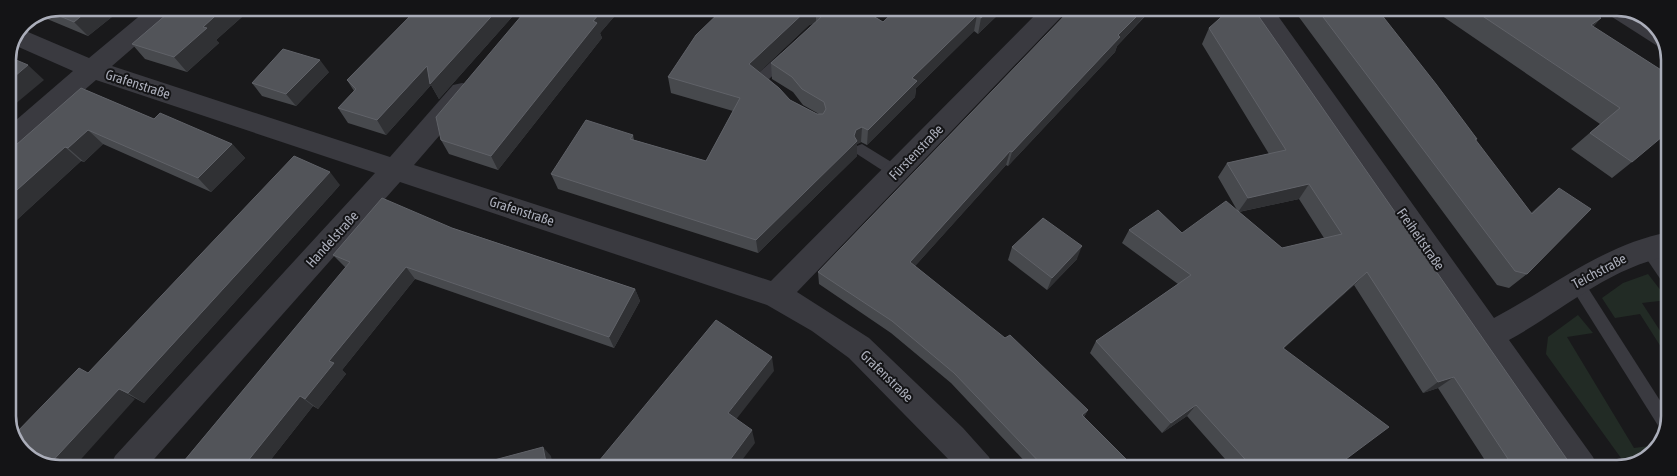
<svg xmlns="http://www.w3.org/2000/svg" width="1677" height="476" font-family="'Asap Condensed',sans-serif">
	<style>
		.green { fill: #222b25 }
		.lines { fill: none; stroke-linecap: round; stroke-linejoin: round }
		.path { stroke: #404147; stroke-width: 3; stroke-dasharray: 2.5 4; stroke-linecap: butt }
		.lane { fill: #3a3a40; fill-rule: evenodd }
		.street { fill: #3a3a40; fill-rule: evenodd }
		.wall { fill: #47494d; fill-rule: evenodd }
		.shaded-wall { fill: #303134 }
		.building { fill: #525459; stroke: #606268 }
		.labels { text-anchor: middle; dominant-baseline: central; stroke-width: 4; stroke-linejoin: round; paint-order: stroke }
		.street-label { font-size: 14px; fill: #abaeba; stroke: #141416 }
		.rim { fill: none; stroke: #abaeba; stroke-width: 2.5 }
	</style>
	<rect width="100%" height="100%" fill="#19191b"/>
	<!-- green -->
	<g class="green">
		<path d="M 1648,274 L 1668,300 L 1642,303 L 1668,343 L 1668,358 L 1640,314 L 1615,318 L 1602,298 L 1623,283 Z"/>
		<path d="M 1578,315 L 1593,333 L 1567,337 L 1634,448 L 1657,445 L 1649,457 L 1626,465 L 1546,354 L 1548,337 Z"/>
	</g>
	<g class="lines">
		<!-- path -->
		<path class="path" d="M 1648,458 L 1649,445"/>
		<!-- lane -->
		<g class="lane">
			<path d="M 1608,9 L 1618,9 L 1661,36 L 1666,48 L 1659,47 L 1609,15 Z"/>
			<path d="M 786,51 L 791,53 L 793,56 L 791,59 L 769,79 L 778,87 L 776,91 C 768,93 757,87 753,80 L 755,76 L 781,53 Z"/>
			<path d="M 862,144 L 901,168 L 903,172 L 901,176 L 891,176 L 857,154 L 855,150 L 857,146 Z"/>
			<path d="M 1647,241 C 1664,247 1668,269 1668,285 L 1663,283 L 1642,252 L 1639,247 L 1642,242 Z"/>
			<path d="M 1576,275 L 1581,277 L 1668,413 L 1668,429 L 1664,435 L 1571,287 L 1568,282 L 1571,277 Z"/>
		</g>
		<!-- street -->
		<g class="street">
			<path d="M 149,8 L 176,8 L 172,14 L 112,66 L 390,157 L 453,85 L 462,83 L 471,85 L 474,92 L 471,99 L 414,165 L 771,281 L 1041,9 L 1066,9 L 1063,15 L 797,292 L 869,338 L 963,428 L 989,457 L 994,468 L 957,468 L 849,358 L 812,331 L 767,305 L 400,182 L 147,467 L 110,467 L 115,456 L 375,173 L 96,80 L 17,148 L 8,151 L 8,127 L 73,71 L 14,45 L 21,29 L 89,58 Z"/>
			<path d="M 1249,9 L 1273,9 L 1494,318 C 1553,287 1602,245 1669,232 L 1669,256 C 1608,268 1562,311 1509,340 L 1593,457 L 1598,468 L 1564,468 Z"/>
		</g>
	</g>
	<!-- wall -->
	<g class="wall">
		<path d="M 61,8 L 123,8 L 88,36 L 40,16 Z"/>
		<path d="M 174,8 L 252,8 L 216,40 L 219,43 L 187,72 L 145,59 L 132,44 Z"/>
		<path d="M 418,8 L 520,8 L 439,99 L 431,85 L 386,135 L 348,123 L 338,108 L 354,91 L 347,80 Z"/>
		<path d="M 528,8 L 618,8 L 619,11 L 600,33 L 602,38 L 498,170 L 449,154 L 441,140 Z"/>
		<path d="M 724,8 L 860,8 L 883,22 L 898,8 L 1004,9 L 978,34 L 974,31 L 916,88 L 915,97 L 867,145 L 861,142 L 857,144 L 857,156 L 758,253 L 558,189 L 551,174 L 633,135 L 634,140 L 706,161 L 733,111 L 671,93 L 668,77 ZM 815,23 L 771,63 L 772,79 L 793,92 L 803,105 L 819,114 L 817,114 L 790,100 L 759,72 L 809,25 Z"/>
		<path d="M 1293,9 L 1407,9 L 1382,16 L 1477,139 L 1476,141 L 1531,213 L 1559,188 L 1527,274 L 1509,288 L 1497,285 Z"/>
		<path d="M 1432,9 L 1587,9 L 1601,18 L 1593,27 L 1669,75 L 1632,162 L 1612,178 L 1571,149 L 1600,124 Z"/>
		<path d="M 1151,10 L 1117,46 L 1115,52 L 1008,166 L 1006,165 L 915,266 L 1088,410 L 1084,417 L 1135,468 L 1031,468 L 951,383 L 891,333 L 819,284 L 818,272 Z"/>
		<path d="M 1209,28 L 1573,468 L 1490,468 L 1438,388 L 1423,393 L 1354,285 L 1284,348 L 1334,468 L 1233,468 L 1187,416 L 1162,433 L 1090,353 L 1096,341 L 1178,284 L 1122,243 L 1129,230 L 1182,233 L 1237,210 L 1218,177 L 1227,163 L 1269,154 L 1202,44 ZM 1299,199 L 1324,238 L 1282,248 L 1239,212 Z"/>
		<path d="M 329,72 L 296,106 L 262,96 L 252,83 Z"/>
		<path d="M 81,88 L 154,119 L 232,144 L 245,158 L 211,192 L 103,144 L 84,162 L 81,161 L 8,228 L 8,152 Z"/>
		<path d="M 340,185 L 144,403 L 88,373 Z"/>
		<path d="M 452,228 L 635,289 L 640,301 L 614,348 L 415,279 L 342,370 L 346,374 L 318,409 L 313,406 L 265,467 L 179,467 L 346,268 L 333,255 Z"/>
		<path d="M 1012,247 L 1077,259 L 1047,290 L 1008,260 Z"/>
	</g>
	<!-- shaded-wall -->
	<g class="shaded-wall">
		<path d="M 91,8 L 123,8 L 88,36 L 74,22 Z"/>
		<path d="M 224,8 L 252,8 L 216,40 L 219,43 L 187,72 L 174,57 L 203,27 Z"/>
		<path d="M 499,8 L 520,8 L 439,99 L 431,85 L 386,135 L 377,120 L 427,66 Z"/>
		<path d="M 604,8 L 618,8 L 619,11 L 600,33 L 602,38 L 498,170 L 491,156 Z"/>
		<path d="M 808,8 L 816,8 L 816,23 L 809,25 L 751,80 L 749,64 Z"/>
		<path d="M 991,9 L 1004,9 L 978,34 L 981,18 Z"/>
		<path d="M 1144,9 L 1151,9 L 1117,46 L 1115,52 L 1008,166 L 1012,152 L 1118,35 Z"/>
		<path d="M 1369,9 L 1407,9 L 1361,22 Z"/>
		<path d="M 977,15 L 974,31 L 916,88 L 915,97 L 867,145 L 868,130 L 912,78 Z"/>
		<path d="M 1601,18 L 1584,36 L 1591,25 Z"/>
		<path d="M 320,60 L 329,72 L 296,106 L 286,94 Z"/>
		<path d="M 28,65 L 44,80 L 8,110 L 8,82 Z"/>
		<path d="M 862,127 L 861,142 L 857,144 L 857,156 L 758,253 L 756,240 L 854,136 L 856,130 Z"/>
		<path d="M 88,130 L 103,144 L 84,162 L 68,148 Z"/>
		<path d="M 232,144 L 245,158 L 211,192 L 198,178 Z"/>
		<path d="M 65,147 L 81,161 L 8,228 L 8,198 Z"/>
		<path d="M 1010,151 L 1006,165 L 908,274 L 910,262 Z"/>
		<path d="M 330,172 L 340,185 L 144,403 L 128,393 Z"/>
		<path d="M 1309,184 L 1299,199 L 1238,212 L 1248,198 Z"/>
		<path d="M 1082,246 L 1077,259 L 1047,290 L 1052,278 Z"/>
		<path d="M 406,267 L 415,279 L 342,370 L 346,374 L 318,409 L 305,399 L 329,361 Z"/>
		<path d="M 1367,272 L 1354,285 L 1271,360 L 1283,348 Z"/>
		<path d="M 635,289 L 640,301 L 614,348 L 609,337 Z"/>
		<path d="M 772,357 L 774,371 L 731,426 L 728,413 Z"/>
		<path d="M 1454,377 L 1438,388 L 1423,393 L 1438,382 Z"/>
		<path d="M 119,389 L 135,399 L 74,467 L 47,467 Z"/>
		<path d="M 300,396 L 313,406 L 265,467 L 243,467 Z"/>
		<path d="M 1196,405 L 1187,416 L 1162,433 L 1171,423 Z"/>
		<path d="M 1088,410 L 1082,420 L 1082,415 Z"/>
		<path d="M 752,430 L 755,443 L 736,468 L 724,468 Z"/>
		<path d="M 543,447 L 551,456 L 553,467 L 547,467 Z"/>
		<path d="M 619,460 L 624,467 L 594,467 Z"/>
	</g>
	<!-- building -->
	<g class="building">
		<path d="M 61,8 L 91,8 L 74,22 L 50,12 Z"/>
		<path d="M 174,8 L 224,8 L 203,27 L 207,28 L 174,57 L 132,44 Z"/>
		<path d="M 418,8 L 499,8 L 430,84 L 427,66 L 377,120 L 338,108 L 356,89 L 347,80 Z"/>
		<path d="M 528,8 L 604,8 L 593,21 L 597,23 L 491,156 L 441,140 L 436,117 Z"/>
		<path d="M 724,8 L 809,8 L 749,64 L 779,88 L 790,100 L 817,114 L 823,114 L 826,109 L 824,102 L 802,89 L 792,77 L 771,63 L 821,17 L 822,12 L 818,8 L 860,8 L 883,22 L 898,8 L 991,9 L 981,18 L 977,15 L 912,78 L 917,81 L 868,130 L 862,127 L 856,130 L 854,136 L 857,141 L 756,240 L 551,174 L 586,120 L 633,135 L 630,139 L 706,161 L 740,98 L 668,77 L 696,35 Z"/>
		<path d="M 1071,9 L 1144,9 L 1118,35 L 1120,37 L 1012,152 L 1010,151 L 910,262 L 1005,338 L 1010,335 L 1088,410 L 1082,415 L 1135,468 L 1045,468 L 954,373 L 892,321 L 818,272 Z"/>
		<path d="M 1317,9 L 1377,9 L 1436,84 L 1477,139 L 1475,139 L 1532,214 L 1559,188 L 1591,209 L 1527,274 L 1515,271 Z"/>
		<path d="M 1472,9 L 1587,9 L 1601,18 L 1591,25 L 1669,75 L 1669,131 L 1632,162 L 1590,133 L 1620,108 Z"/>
		<path d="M 1228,11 L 1233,15 L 1255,11 L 1573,468 L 1514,468 L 1454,377 L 1438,382 L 1367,272 L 1283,348 L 1389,427 L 1334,468 L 1253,468 L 1196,405 L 1171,423 L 1096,341 L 1191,275 L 1129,230 L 1158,210 L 1182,233 L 1226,201 L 1282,248 L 1342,234 L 1309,184 L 1248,198 L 1227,163 L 1286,150 L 1209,28 Z"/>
		<path d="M 283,49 L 320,60 L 286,94 L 252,83 Z"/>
		<path d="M 9,57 L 28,65 L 8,82 L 8,60 Z"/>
		<path d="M 81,88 L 154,119 L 160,113 L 232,144 L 198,178 L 88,130 L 68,148 L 65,147 L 8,198 L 8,152 Z"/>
		<path d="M 294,156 L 330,172 L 128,393 L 119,389 L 47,467 L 20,450 L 14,435 L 79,368 L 88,373 Z"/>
		<path d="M 382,198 L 452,228 L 635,289 L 609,337 L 406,267 L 329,361 L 334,363 L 305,399 L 300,396 L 243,467 L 179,467 L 350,262 L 333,255 Z"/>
		<path d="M 1043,218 L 1082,246 L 1052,278 L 1012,247 Z"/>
		<path d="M 716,320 L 772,357 L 728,413 L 752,430 L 724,468 L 613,467 L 619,460 L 594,467 Z"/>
		<path d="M 543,447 L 547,467 L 468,467 Z"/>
		<path d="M 154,461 L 164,461 L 176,467 L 149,467 Z"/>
		<path d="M 931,461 L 937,468 L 922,468 Z"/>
	</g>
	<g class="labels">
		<!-- street labels -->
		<g class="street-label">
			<text transform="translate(138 84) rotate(18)">Grafenstraße</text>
			<text transform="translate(916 152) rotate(-46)">Fürstenstraße</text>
			<text transform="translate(522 211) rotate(18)">Grafenstraße</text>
			<text transform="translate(332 239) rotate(-48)">Handelstraße</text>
			<text transform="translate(1421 239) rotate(55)">Freiheitstraße</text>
			<text transform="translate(1599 271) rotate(-28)">Teichstraße</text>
			<text transform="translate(887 376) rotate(44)">Grafenstraße</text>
		</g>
	</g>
	<!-- crop -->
	<path d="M0 0H1677V476H0ZM60 16H1617A44 44 0 0 1 1661 60V416A44 44 0 0 1 1617 460H60A44 44 0 0 1 16 416V60A44 44 0 0 1 60 16Z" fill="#141416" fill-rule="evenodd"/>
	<path class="rim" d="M60 16H1617A44 44 0 0 1 1661 60V416A44 44 0 0 1 1617 460H60A44 44 0 0 1 16 416V60A44 44 0 0 1 60 16Z"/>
</svg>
